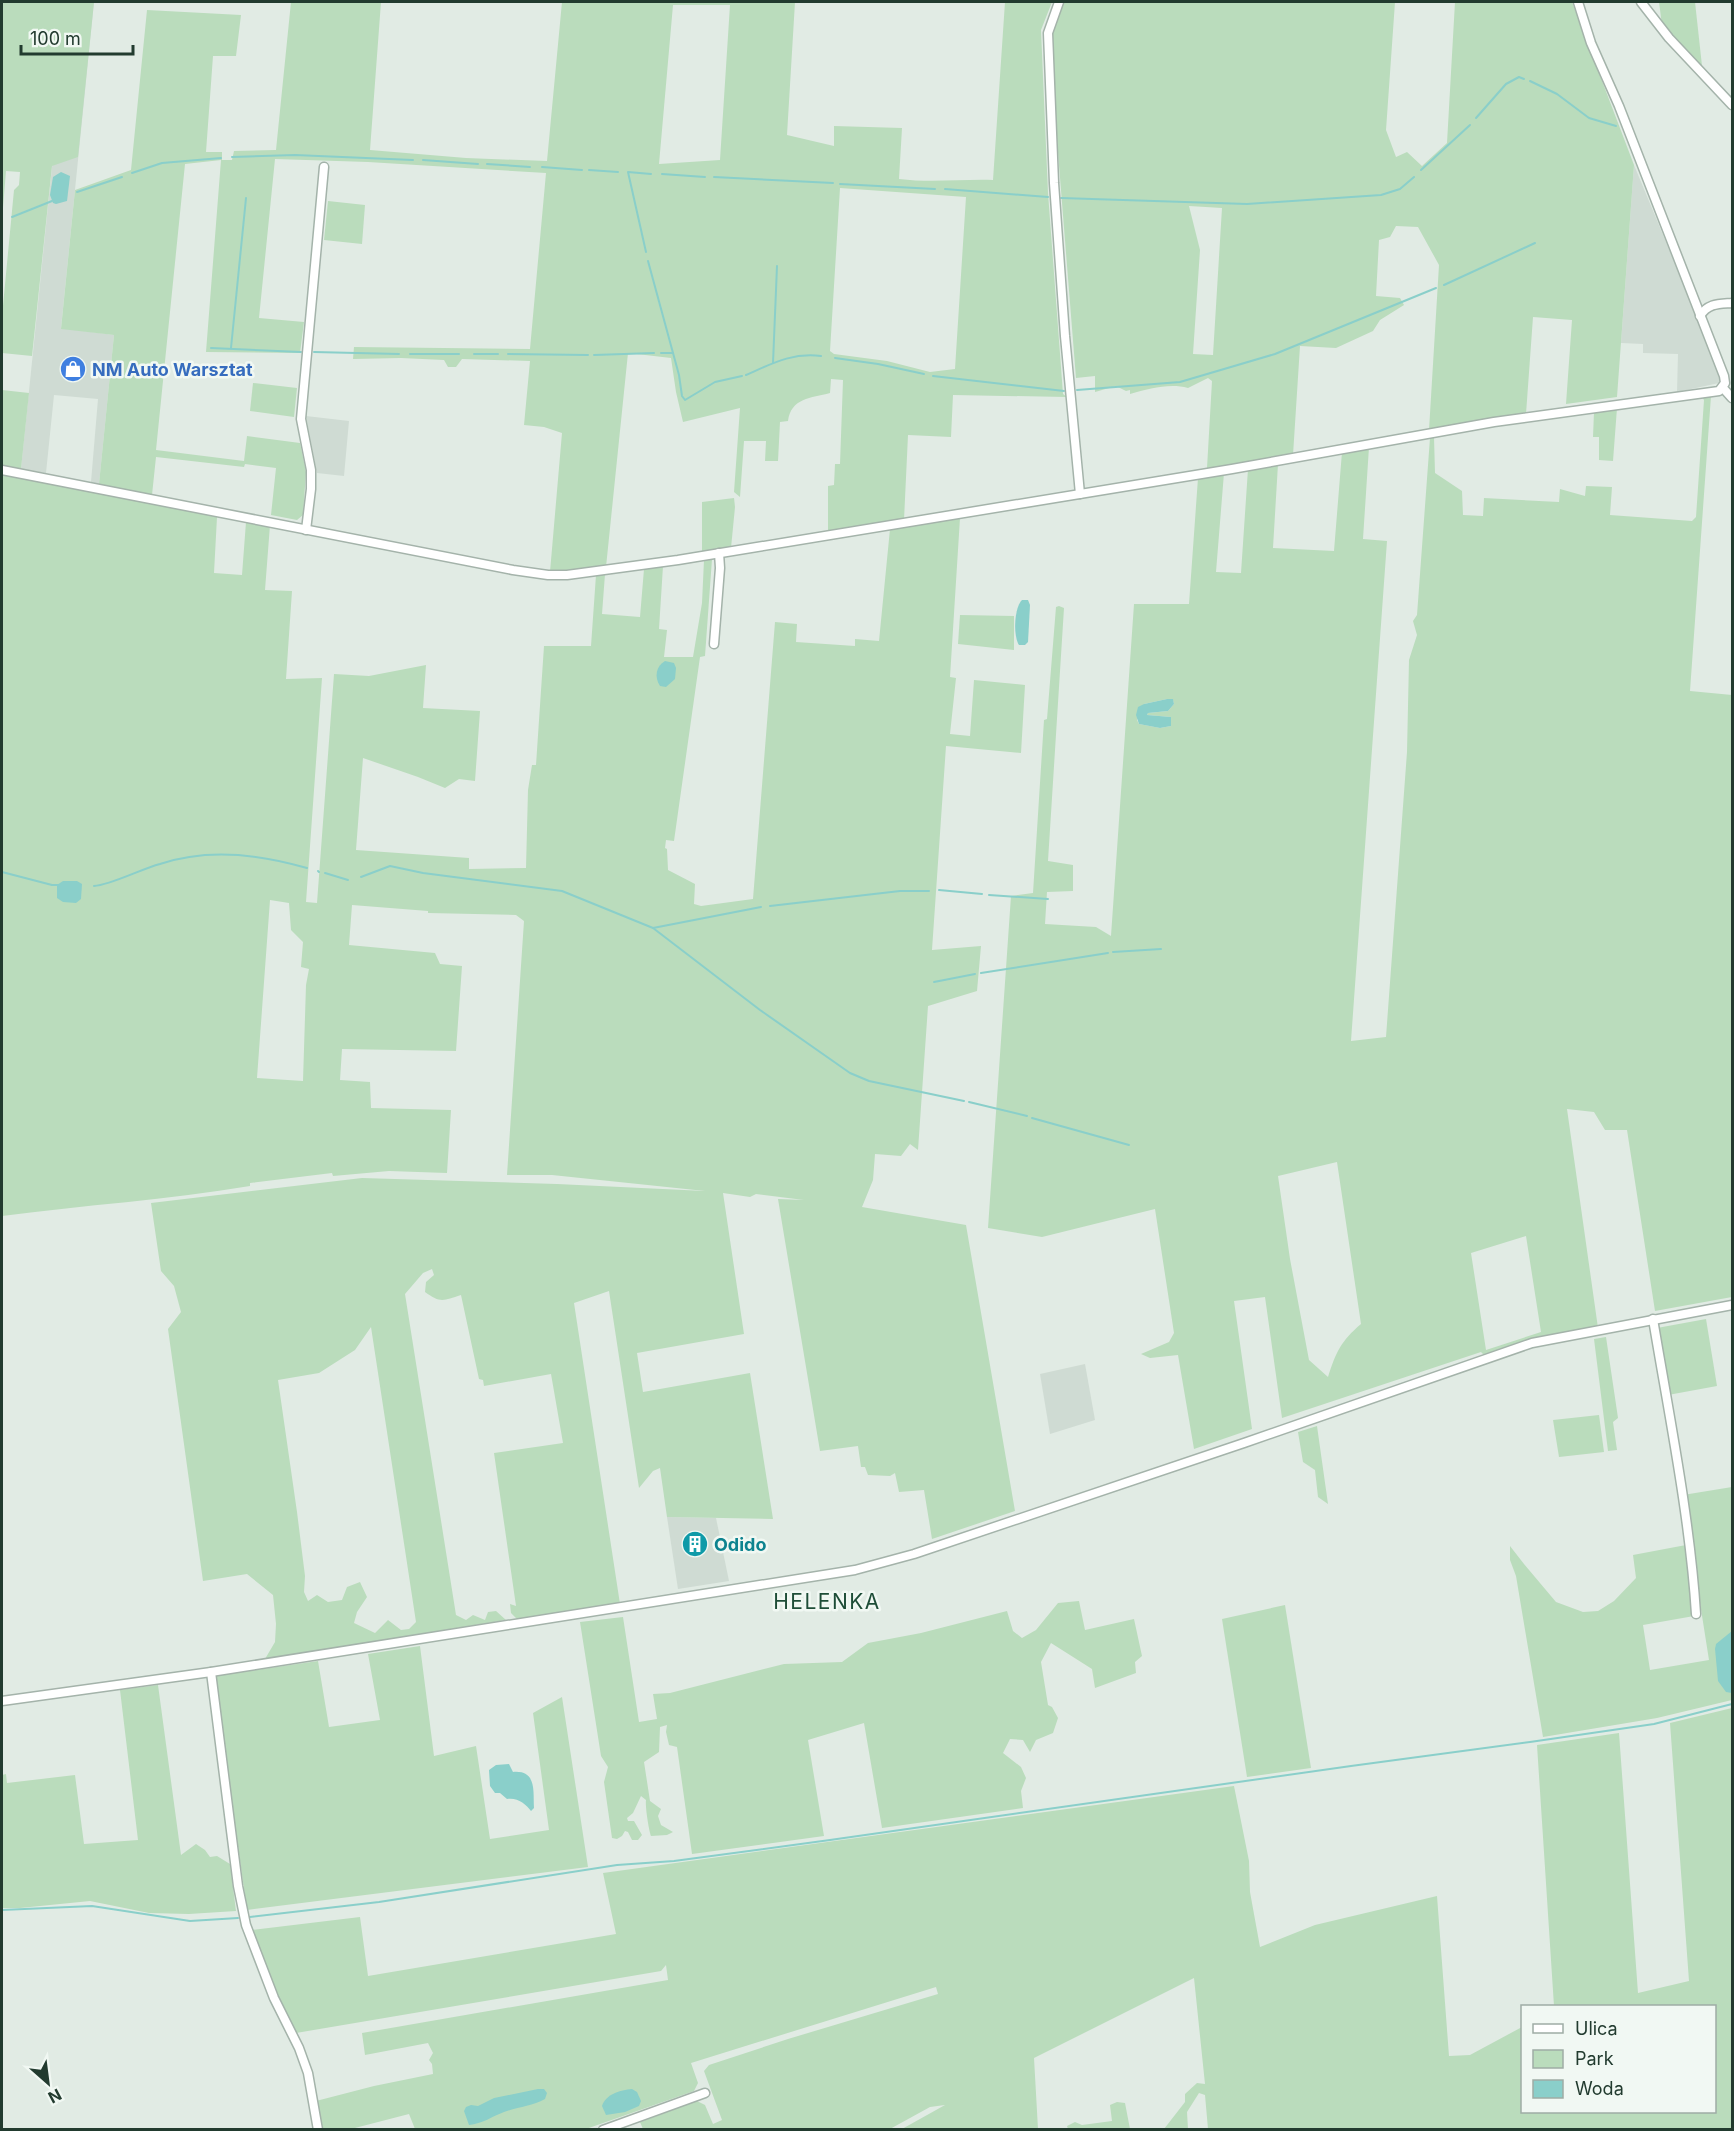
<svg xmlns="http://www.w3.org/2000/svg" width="1734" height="2131" font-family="Inter,sans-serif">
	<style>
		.built { fill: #cfdbd3 }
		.green { fill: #badcbc; fill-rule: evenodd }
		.water { fill: #8acfca }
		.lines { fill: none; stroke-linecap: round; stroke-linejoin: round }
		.stream { stroke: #8acfca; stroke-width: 2 }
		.minor-casing { stroke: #a4b3aa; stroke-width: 11 }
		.minor { stroke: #fff; stroke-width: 8 }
		.labels { text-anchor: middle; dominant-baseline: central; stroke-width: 5; stroke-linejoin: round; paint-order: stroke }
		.shop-label { font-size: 18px; font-weight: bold; fill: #366cbe; stroke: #f1f8f3; text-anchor: start }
		.culture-label { font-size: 18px; font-weight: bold; fill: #0d838f; stroke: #f1f8f3; text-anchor: start }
		.quarter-label { font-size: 21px; letter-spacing: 1.5px; fill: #1e4d37; stroke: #f1f8f3 }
	</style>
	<rect width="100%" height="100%" fill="#e1ebe4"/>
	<!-- built -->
	<g class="built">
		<path d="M 69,2 L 94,2 L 61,328 L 114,335 L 99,484 L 91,482 L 98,399 L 54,395 L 46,473 L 21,469 Z"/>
		<path d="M 1634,165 L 1722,377 L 1719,383 L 1677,392 L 1678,354 L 1643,353 L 1643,344 L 1621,343 Z"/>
		<path d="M 306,416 L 349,421 L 344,476 L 317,473 Z"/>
		<path d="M 1085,1364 L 1095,1420 L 1050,1434 L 1040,1374 Z"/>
		<path d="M 667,1517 L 716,1518 L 729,1581 L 678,1589 Z"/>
	</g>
	<!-- green -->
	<g class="green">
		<path d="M 2,2 L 94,2 L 78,157 L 52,166 L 32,356 L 2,353 L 2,316 L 14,190 L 19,185 L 20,172 L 6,171 L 2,220 Z"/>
		<path d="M 291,2 L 381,2 L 370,150 L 466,158 L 547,161 L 562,2 L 795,2 L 787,135 L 834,146 L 834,126 L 902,128 L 899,179 C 930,183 962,179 993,180 L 1005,2 L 1052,2 L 1041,30 L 1048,193 L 1063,394 L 1067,397 L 953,395 L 951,437 L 908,435 L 904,520 L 828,533 L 828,486 L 834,485 L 835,464 L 840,464 L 843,380 L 831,379 L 830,393 C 811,398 791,398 788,421 L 780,422 L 778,461 L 765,461 L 766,441 L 744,441 L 740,497 L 734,492 L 740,408 L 683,422 L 676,392 L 671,358 L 628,353 L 606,567 L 550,572 L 562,433 L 544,427 L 524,425 L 530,361 L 462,359 L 456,367 L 448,367 L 444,360 L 401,358 L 353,359 L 354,347 L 530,349 L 546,173 L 368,162 L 275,159 L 259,318 L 304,322 L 300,353 L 206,352 L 221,160 L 185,164 L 156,450 L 244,461 L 247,436 L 300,443 L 306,472 L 303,515 L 297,520 L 271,515 L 276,468 L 245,464 L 244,467 L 156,457 L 152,495 L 99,484 L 114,335 L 61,329 L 75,190 L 131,170 L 147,10 L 241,15 L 236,56 L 213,56 L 206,152 L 222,152 L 222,160 L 232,160 L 234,151 L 276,150 ZM 673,5 L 730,5 L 720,160 L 659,164 ZM 840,188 L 966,197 L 955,369 L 930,372 L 887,361 L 834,354 L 830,351 Z"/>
		<path d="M 1064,2 L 1395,2 L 1386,130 L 1396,157 L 1407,152 L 1422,166 L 1447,143 L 1455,2 L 1572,2 L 1634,165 L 1617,397 L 1566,404 L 1572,320 L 1533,317 L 1526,414 L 1429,430 L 1439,265 L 1418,227 L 1396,226 L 1390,237 L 1379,240 L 1376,296 L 1400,298 L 1404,305 L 1380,320 L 1373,331 L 1336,348 L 1300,346 L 1293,455 L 1207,468 L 1212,381 L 1208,378 L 1188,388 C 1169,383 1149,389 1130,394 L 1130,390 L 1126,391 L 1116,386 L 1095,392 L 1095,376 L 1076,378 L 1057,140 L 1052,33 ZM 1189,206 L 1222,208 L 1213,355 L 1193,354 L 1200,250 Z"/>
		<path d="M 1659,2 L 1695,2 L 1702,66 L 1662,25 Z"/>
		<path d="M 328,201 L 365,205 L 362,244 L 324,240 Z"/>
		<path d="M 253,383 L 297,388 L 294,417 L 250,411 Z"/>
		<path d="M 2,390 L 29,393 L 21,469 L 2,465 Z"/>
		<path d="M 1711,396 L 1690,691 L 1732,695 L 1732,1297 L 1655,1311 L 1627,1130 L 1605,1130 L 1594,1112 L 1567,1109 L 1598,1328 L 1485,1356 L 1481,1352 L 1282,1418 L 1265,1297 L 1234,1301 L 1252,1429 L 1194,1449 L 1178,1355 L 1150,1358 L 1141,1354 L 1169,1342 L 1174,1333 L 1155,1209 L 1042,1237 L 988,1228 L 1011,896 L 1033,893 L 1044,720 L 1047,719 L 1056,607 L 1059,606 L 1064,608 L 1048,861 L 1073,865 L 1073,891 L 1047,892 L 1045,924 L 1096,927 L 1111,936 L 1134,604 L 1189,604 L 1198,478 L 1224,473 L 1216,572 L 1241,573 L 1248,469 L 1278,464 L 1273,548 L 1334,551 L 1342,452 L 1369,447 L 1363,539 L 1387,541 L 1351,1041 L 1386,1037 L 1407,752 L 1409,660 L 1417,635 L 1413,621 L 1417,615 L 1430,438 L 1434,437 L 1435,473 L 1462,491 L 1463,515 L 1483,516 L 1484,498 L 1559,502 L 1560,489 L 1585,496 L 1586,486 L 1612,487 L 1610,515 L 1692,521 L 1696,517 L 1704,400 L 1702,397 ZM 1167,699 L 1173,700 L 1174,704 L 1168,711 L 1148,713 L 1147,715 L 1171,717 L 1171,726 L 1160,728 L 1139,724 L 1137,720 L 1144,704 ZM 1337,1162 L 1361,1324 C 1341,1341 1336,1352 1328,1377 L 1309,1360 L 1290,1259 L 1278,1176 ZM 1526,1236 L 1541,1332 L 1486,1350 L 1471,1253 Z"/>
		<path d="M 1617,408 L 1613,461 L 1599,460 L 1599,437 L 1593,437 L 1594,412 Z"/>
		<path d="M 2,474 L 217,517 L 214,573 L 242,575 L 246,522 L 270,525 L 265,590 L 292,591 L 286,679 L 322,678 L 306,902 L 317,903 L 334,674 L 369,676 L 426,665 L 423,708 L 480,711 L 475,781 L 459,779 L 445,788 L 418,777 L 363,758 L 356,850 L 469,858 L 469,869 L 526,868 L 528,790 L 532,765 L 536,765 L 544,646 L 591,646 L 596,575 L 605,574 L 602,614 L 640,617 L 644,569 L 663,566 L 659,629 L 667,630 L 664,657 L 693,657 L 702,603 L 704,560 L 712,559 L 705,656 L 700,657 L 674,841 L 666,840 L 665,848 L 667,849 L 668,870 L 695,884 L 694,904 L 701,906 L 753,899 L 775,622 L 797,624 L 796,642 L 855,646 L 855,639 L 879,641 L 890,529 L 960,518 L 950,677 L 956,678 L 950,734 L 970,736 L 974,680 L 1025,685 L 1021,753 L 946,746 L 932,950 L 981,946 L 977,991 L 928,1006 L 918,1150 L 910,1144 L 901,1156 L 875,1154 L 873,1180 L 862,1207 L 966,1225 L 1015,1511 L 932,1539 L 924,1490 L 899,1492 L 895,1473 L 890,1476 L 868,1475 L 865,1467 L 861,1467 L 858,1446 L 820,1451 L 778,1199 L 804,1200 L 756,1194 L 750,1197 L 723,1193 L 744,1334 L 637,1353 L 643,1392 L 750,1373 L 773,1519 L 667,1517 L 660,1468 L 653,1471 L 639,1488 L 609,1291 L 574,1303 L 620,1604 L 518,1620 L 511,1613 L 510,1604 L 516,1606 L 494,1453 L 563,1443 L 551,1374 L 484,1386 L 483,1380 L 479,1379 L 461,1295 C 443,1301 440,1303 425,1292 L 426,1282 L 434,1275 L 432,1269 L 423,1273 L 405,1294 L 456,1615 L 466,1620 L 473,1615 L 485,1620 L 488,1612 L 496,1611 L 506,1620 L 265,1659 L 275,1642 L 276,1624 L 273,1595 L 247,1574 L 203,1581 L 168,1329 L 181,1312 L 174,1286 L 161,1271 L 151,1203 L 362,1178 L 557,1184 L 705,1191 L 552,1175 L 507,1175 L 524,921 L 516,915 L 428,913 L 428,911 L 352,905 L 349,945 L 435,953 L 440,964 L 462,966 L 456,1051 L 342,1049 L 340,1080 L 370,1082 L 371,1108 L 451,1110 L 447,1173 L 389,1171 L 333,1176 L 332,1173 L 250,1183 L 250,1186 C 168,1200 84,1205 2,1216 ZM 270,900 L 289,903 L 291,930 L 303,942 L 301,967 L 309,969 L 306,985 L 303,1081 L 257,1078 ZM 371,1327 L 416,1622 L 409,1629 L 401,1630 L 388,1620 L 375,1633 L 354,1623 L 357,1612 L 367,1597 L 360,1582 L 347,1587 L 342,1600 L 328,1602 L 317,1595 L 308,1601 L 304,1592 L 305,1576 L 297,1512 L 278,1380 L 319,1373 L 355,1350 Z"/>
		<path d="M 734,498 L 735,507 L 731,548 L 702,552 L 702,502 Z"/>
		<path d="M 960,615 L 1014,616 L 1014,650 L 958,644 Z"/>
		<path d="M 1706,1319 L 1717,1386 L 1668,1395 L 1657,1328 Z"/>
		<path d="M 1606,1337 L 1618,1418 L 1613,1422 L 1617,1450 L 1608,1451 L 1594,1339 Z"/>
		<path d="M 1599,1415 L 1604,1452 L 1559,1457 L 1553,1420 Z"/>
		<path d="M 1317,1426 L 1328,1504 L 1318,1497 L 1315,1470 L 1303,1462 L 1298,1432 Z"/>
		<path d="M 1732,1487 L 1732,1700 L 1657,1718 L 1543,1737 L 1516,1576 L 1510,1560 L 1510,1546 L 1524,1564 L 1556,1602 L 1583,1612 L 1598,1611 L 1614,1601 L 1636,1578 L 1633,1555 L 1686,1545 L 1694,1616 L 1643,1625 L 1650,1670 L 1709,1660 L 1683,1495 Z"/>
		<path d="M 1079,1601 L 1085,1630 L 1134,1619 L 1142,1656 L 1135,1662 L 1136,1673 L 1095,1688 L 1092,1669 L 1051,1643 L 1041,1662 L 1048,1705 L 1052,1707 L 1058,1718 L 1053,1733 L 1036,1740 L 1030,1752 L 1023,1740 L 1010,1739 L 1003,1753 L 1021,1767 L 1026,1778 L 1021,1791 L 1023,1808 L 882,1828 L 864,1723 L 808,1740 L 824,1836 L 692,1854 L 677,1747 L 669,1745 L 666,1732 L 667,1725 L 660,1727 L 659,1752 L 644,1762 L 650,1801 L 661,1809 L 658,1816 L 661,1825 L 673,1832 L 667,1835 L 651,1836 C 649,1831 645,1807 646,1800 L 641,1796 L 633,1813 L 627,1818 L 628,1821 L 634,1821 L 642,1835 L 638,1840 L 632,1840 L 628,1832 L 625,1831 L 622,1836 L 617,1839 L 612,1838 L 604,1782 L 608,1767 L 601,1756 L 580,1622 L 623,1617 L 639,1722 L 657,1719 L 653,1694 L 670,1693 L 784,1664 L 842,1662 L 868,1643 L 921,1633 L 1007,1611 L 1013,1631 L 1022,1638 L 1036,1630 L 1058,1603 Z"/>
		<path d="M 1285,1605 L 1311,1768 L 1247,1777 L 1222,1619 Z"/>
		<path d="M 420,1646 L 434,1756 L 476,1746 L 490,1839 L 549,1830 L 533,1713 L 562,1697 L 588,1867 L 247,1910 L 214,1676 L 318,1661 L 329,1727 L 380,1720 L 368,1654 Z"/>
		<path d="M 158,1685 L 181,1855 L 196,1844 L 205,1850 L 210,1857 L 217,1856 L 230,1864 L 236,1911 L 189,1914 L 149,1913 L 90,1901 L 20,1908 L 2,1908 L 2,1775 L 6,1774 L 7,1783 L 75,1775 L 84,1844 L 138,1840 L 120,1690 Z"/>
		<path d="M 1732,1708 L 1732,2129 L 1208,2129 L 1205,2095 L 1199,2093 L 1187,2112 L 1188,2129 L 1164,2129 L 1185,2102 L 1185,2094 L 1197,2083 L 1205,2084 L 1194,1978 L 1034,2058 L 1038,2129 L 902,2129 L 945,2105 L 930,2107 L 890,2129 L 643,2129 L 640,2122 L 697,2101 L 705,2105 L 713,2124 L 722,2120 L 704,2071 L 709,2065 L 788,2039 L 938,1994 L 936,1987 L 691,2063 L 698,2083 L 694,2091 L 586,2129 L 415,2129 L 409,2114 L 351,2129 L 322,2129 L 316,2101 L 374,2086 L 433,2074 L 432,2064 L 429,2060 L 433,2053 L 428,2043 L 365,2055 L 362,2033 L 668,1980 L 666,1965 L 661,1971 L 296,2033 L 275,1992 L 251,1930 L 360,1917 L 368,1976 L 616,1934 L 603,1873 L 1234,1786 L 1249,1861 L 1250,1892 L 1260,1947 L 1315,1925 L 1437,1896 L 1449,2056 L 1470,2055 L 1522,2027 L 1522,2112 L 1714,2112 L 1714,2006 L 1554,2006 L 1537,1745 L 1619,1733 L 1638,1993 L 1689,1981 L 1670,1723 Z"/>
		<path d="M 1117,2102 L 1125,2103 L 1130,2129 L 1068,2129 L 1067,2126 L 1075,2122 L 1082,2125 L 1112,2121 L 1110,2105 Z"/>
	</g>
	<!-- water -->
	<g class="water">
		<path d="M 61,172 L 70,176 L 67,201 L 56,204 L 53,203 L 50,195 L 53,177 Z"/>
		<path d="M 1022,600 L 1028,600 L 1030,605 L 1028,642 L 1025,645 L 1019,645 C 1013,636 1014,608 1022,600 Z"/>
		<path d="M 665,661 L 674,663 L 676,668 L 675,679 L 666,687 L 660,686 C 654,677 656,666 665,661 Z"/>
		<path d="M 1167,699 L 1173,699 L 1174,704 L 1168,711 L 1148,713 L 1147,715 L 1171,717 L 1171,726 L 1160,728 L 1139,724 L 1136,715 L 1138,707 L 1144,704 Z"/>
		<path d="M 63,881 L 77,881 L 82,884 L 81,899 L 76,903 L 63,902 L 57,898 L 57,885 Z"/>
		<path d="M 1732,1631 L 1732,1693 L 1726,1692 L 1718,1681 L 1715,1649 L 1716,1644 Z"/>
		<path d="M 509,1764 L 513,1772 C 537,1770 533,1791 534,1808 L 531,1811 C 526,1804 517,1797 507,1799 L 500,1793 L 495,1793 L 490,1786 L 489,1770 L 496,1765 Z"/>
		<path d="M 538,2089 L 544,2089 L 547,2093 L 545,2099 C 532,2106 518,2107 504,2112 C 493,2116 482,2124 469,2125 L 464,2111 L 466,2107 L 471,2105 L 478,2106 L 494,2098 Z"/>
		<path d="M 632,2089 L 637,2092 L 641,2101 L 639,2106 L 625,2112 L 606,2115 L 602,2106 C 606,2094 620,2090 632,2089 Z"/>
	</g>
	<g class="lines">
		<!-- stream -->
		<g class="stream">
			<path d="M 1530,81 L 1557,94 L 1589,118 L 1616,126"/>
			<path d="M 1476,118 L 1506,84 L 1519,77 L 1524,79"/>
			<path d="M 232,157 L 295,155 L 413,160"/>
			<path d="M 423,160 L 478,164"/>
			<path d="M 487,164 L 530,167"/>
			<path d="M 542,167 L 582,170"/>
			<path d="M 589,170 L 618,172"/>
			<path d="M 1421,170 L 1470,125"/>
			<path d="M 132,173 L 162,163 L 221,158"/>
			<path d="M 662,174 L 705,177"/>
			<path d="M 714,177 L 833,183"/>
			<path d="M 840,184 L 935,189"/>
			<path d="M 945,189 L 1048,197"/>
			<path d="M 77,192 L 122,177"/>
			<path d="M 1061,198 L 1247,204 L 1381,195 L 1400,189 L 1414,177"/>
			<path d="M 12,217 L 52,201"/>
			<path d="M 646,252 L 628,172 L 651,174"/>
			<path d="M 648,261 L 679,375 L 682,396 L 685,400 L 715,382 L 742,376"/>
			<path d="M 1444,285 L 1535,243"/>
			<path d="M 211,348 L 301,352"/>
			<path d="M 231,348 L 246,198"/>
			<path d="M 314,352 L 399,354"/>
			<path d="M 661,353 L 673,353"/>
			<path d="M 410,354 L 459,354"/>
			<path d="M 474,354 L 498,354"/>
			<path d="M 508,354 L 588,355"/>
			<path d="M 594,355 L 654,353"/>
			<path d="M 835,358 L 878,364 L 924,374"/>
			<path d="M 773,363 L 777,266"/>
			<path d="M 746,375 C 771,364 793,352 821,356"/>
			<path d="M 933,376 L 1064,391"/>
			<path d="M 1077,390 L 1180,382 L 1275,354 L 1436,288"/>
			<path d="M 318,871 L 319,872"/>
			<path d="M 2,872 L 52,885 L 60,885"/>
			<path d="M 325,873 L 348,880"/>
			<path d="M 361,877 L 390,866 L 423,873 L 562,891 L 653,928 L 760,1010 L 850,1073 L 869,1081 L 964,1101"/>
			<path d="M 94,886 C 111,885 141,869 160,864 C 207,848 259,854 307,868"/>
			<path d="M 939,890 L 982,894"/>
			<path d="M 989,895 L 1048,899"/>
			<path d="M 770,906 L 900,891 L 929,891"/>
			<path d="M 653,928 L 761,907"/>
			<path d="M 1113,952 L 1161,949"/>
			<path d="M 981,973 L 1108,953"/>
			<path d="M 934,982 L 975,974"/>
			<path d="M 969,1102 L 1027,1116"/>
			<path d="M 1032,1118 L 1129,1145"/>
			<path d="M 2,1910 L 92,1906 L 190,1921 L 238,1918"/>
			<path d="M 250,1917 L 379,1902 L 617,1865 L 674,1861 L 830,1840 L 1351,1766 L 1530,1742 L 1654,1724 L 1732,1704"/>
		</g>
		<!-- minor casing -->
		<g class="minor-casing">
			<g id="minor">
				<path d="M 1059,2 L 1048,33 L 1054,183 L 1065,336 L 1080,494"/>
				<path d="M 1641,2 L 1669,38 L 1732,105"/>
				<path d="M 1700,316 C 1708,303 1719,304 1732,303"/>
				<path d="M 1723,388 L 1732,398"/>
				<path d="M 2,470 L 513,570 L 548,575 L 567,575 L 678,560 L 1232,469 L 1494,422 L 1719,391 L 1725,383 L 1724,376 L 1619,106 L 1591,43 L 1578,2"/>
				<path d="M 306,530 L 311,489 L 311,470 L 301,419 L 324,167"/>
				<path d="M 714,644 L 720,568 L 719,553"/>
				<path d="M 1653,1319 C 1669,1415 1690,1518 1696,1614"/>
				<path d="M 211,1672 L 238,1886 L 246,1925 L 274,1998 L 299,2048 L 308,2073 L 318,2130"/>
				<path d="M 2,1701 L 211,1672 L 855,1570 L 914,1554 L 1244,1443 L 1532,1343 L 1732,1305"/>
				<path d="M 603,2130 L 705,2093"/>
			</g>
		</g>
		<!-- minor -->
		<use href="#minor" class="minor"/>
	</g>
	<!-- icons -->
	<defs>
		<g id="shop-disc" transform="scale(1.35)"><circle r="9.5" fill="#3f7fe0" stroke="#f1f8f3"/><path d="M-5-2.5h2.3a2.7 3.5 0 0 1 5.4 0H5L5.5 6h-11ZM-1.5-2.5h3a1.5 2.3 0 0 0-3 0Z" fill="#fff"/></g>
		<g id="building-disc" transform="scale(1.35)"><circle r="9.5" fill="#0f9aa8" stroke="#f1f8f3"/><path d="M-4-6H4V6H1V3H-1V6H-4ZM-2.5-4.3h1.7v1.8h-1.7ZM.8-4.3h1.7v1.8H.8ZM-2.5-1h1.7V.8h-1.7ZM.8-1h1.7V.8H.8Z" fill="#fff"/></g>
	</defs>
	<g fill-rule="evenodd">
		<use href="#shop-disc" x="73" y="369"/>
		<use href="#building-disc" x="695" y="1544"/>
	</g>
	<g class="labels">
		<!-- shop labels -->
		<g class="shop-label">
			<text x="92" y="369">NM Auto Warsztat</text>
		</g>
		<!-- culture labels -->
		<g class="culture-label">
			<text x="714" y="1544">Odido</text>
		</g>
		<!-- quarter labels -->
		<g class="quarter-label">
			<text x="827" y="1601">HELENKA</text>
		</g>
	</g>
	<!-- border -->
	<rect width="1734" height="2131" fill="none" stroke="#223b2f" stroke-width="6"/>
	<!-- legend -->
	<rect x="1521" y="2005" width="195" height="108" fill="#f1f8f3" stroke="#9eaca5" stroke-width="1.5"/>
	<rect x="1533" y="2024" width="30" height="9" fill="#ffffff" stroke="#9eaca5" stroke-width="1.5"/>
	<text x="1575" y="2035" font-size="18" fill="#223b2f">Ulica</text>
	<rect x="1533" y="2050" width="30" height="18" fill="#badcbc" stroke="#9eaca5" stroke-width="1.5"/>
	<text x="1575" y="2065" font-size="18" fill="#223b2f">Park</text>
	<rect x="1533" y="2080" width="30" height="18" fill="#8acfca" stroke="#9eaca5" stroke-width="1.5"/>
	<text x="1575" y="2095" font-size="18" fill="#223b2f">Woda</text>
	<!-- north arrow -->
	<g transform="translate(48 2083) rotate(152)" stroke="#f1f8f3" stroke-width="4.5" paint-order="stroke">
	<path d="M0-4.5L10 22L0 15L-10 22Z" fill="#223b2f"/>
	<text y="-9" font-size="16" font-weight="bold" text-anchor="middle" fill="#223b2f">N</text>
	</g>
	<!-- scale -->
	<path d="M21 45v9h112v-9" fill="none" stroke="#223b2f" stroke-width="3"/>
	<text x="30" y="45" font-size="18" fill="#223b2f" stroke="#f1f8f3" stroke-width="4.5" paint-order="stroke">100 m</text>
</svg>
